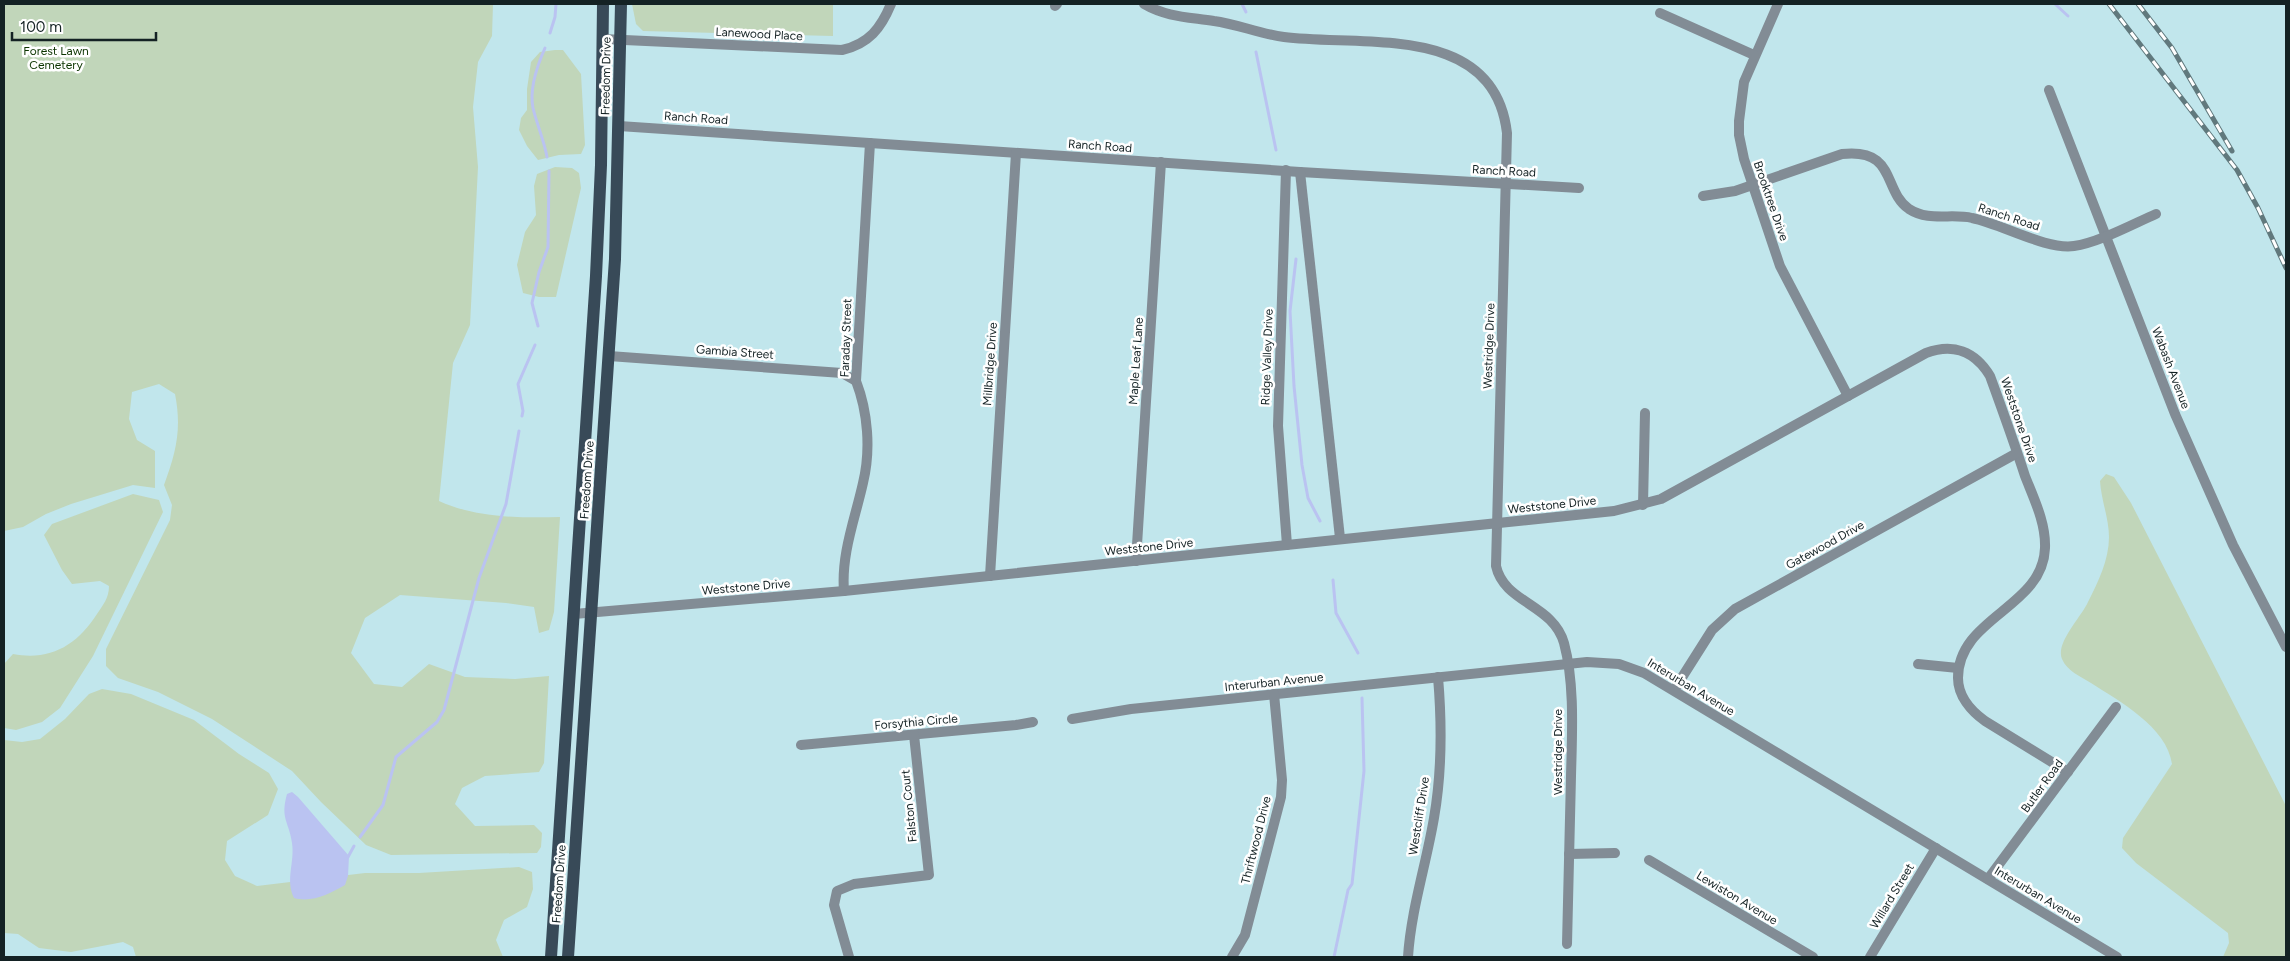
<svg xmlns="http://www.w3.org/2000/svg" width="2290" height="961" font-family="Figtree,sans-serif">
	<style>
		.green { fill: #c1d6ba }
		.water { fill: #bac3f1 }
		.lines { fill: none; stroke-linecap: round; stroke-linejoin: round }
		.stream { stroke: #bac3f1; stroke-width: 3 }
		.street { stroke: #828c95; stroke-width: 10 }
		.primary { stroke: #384a58; stroke-width: 12 }
		.rail-casing { stroke: #61797d; stroke-width: 5 }
		.rail { stroke: #fff; stroke-width: 3; stroke-dasharray: 9; stroke-linecap: butt }
		.labels { text-anchor: middle; dominant-baseline: central; stroke-width: 5; stroke-linejoin: round; paint-order: stroke }
		.street-label { font-size: 12px; fill: #142224; stroke: #fff }
		.park-label { font-size: 12px; fill: #0c3500; stroke: #fff }
	</style>
	<rect width="100%" height="100%" fill="#c1e6ec"/>
	<!-- green -->
	<g class="green">
		<path d="M 4,4 L 493,4 L 492,36 L 478,62 L 473,107 L 478,167 L 470,325 L 453,363 L 439,501 C 476,518 520,518 560,517 L 554,612 L 549,630 L 539,633 L 534,607 L 506,603 L 400,595 L 365,618 L 351,653 L 374,684 L 402,687 L 429,664 L 465,677 L 515,679 L 549,676 L 544,763 L 539,772 L 485,776 L 462,788 L 455,804 L 475,826 L 534,825 L 542,833 L 541,847 L 537,853 L 391,855 L 366,845 L 321,802 L 292,771 L 212,719 L 158,692 L 118,678 L 106,666 L 106,649 L 170,520 L 172,505 L 164,485 C 176,453 182,429 175,394 L 159,384 L 132,392 L 129,419 L 137,440 L 155,451 L 155,488 L 133,485 L 71,504 L 46,514 L 23,527 L 4,531 Z"/>
		<path d="M 632,4 L 833,4 L 833,36 L 643,31 L 636,24 Z"/>
		<path d="M 555,50 L 563,50 L 581,74 L 585,145 L 581,154 L 559,155 L 538,160 L 527,146 L 519,130 L 521,118 L 527,110 L 527,89 L 531,62 L 540,52 Z"/>
		<path d="M 555,167 L 572,168 L 579,173 L 581,188 L 556,297 L 539,297 L 523,293 L 517,265 L 525,232 L 536,215 L 534,186 L 537,174 Z"/>
		<path d="M 2106,474 L 2114,477 L 2131,503 L 2286,806 L 2286,957 L 2223,957 L 2229,943 L 2228,933 L 2136,863 L 2122,848 L 2123,838 L 2172,764 C 2167,727 2119,701 2091,683 C 2080,676 2067,671 2062,659 C 2055,643 2082,616 2088,602 C 2098,582 2109,560 2109,537 C 2109,519 2101,499 2100,481 Z"/>
		<path d="M 133,494 L 159,500 L 163,512 L 93,656 L 60,708 L 42,722 L 16,730 L 4,728 L 4,664 L 13,654 C 51,661 77,645 97,614 C 103,605 109,598 109,586 L 100,581 L 72,584 L 62,570 L 44,535 L 52,524 Z"/>
		<path d="M 102,689 L 131,694 L 194,720 L 239,754 L 269,773 L 278,789 L 268,815 L 227,841 L 225,860 L 235,876 L 257,886 L 365,873 L 419,873 L 519,867 L 532,872 L 533,889 L 527,907 L 504,920 L 496,940 L 503,957 L 136,957 L 133,947 L 123,942 L 71,952 L 39,948 L 18,934 L 4,933 L 4,740 L 22,742 L 40,739 L 65,719 L 89,694 Z"/>
	</g>
	<!-- water -->
	<path class="water" d="M 292,792 L 298,797 L 349,856 L 348,876 L 345,885 C 329,894 312,903 294,898 C 285,879 295,863 292,843 C 289,821 280,819 287,794 Z"/>
	<g class="lines">
		<!-- stream -->
		<g class="stream">
			<path d="M 1242,4 L 1246,12"/>
			<path d="M 2055,4 L 2068,16"/>
			<path d="M 550,33 L 555,17 L 556,4"/>
			<path d="M 545,48 C 537,66 529,88 533,108 C 537,125 544,140 547,157"/>
			<path d="M 1256,52 L 1276,150"/>
			<path d="M 1296,259 L 1290,311 L 1294,386 L 1302,465 L 1308,498 L 1320,521"/>
			<path d="M 538,326 L 532,303 L 539,272 L 548,247 L 549,171"/>
			<path d="M 522,416 L 523,411 L 518,384 L 535,345"/>
			<path d="M 1333,580 L 1336,613 L 1358,653"/>
			<path d="M 360,837 L 383,805 L 396,757 L 437,722 L 444,710 L 479,578 L 506,504 L 519,431"/>
			<path d="M 348,857 L 354,846"/>
			<path d="M 1334,957 L 1348,890 L 1352,884 L 1364,771 L 1362,698"/>
		</g>
		<!-- street -->
		<g class="street">
			<path d="M 1144,4 C 1166,17 1189,17 1214,21 C 1237,24 1260,34 1284,37 C 1363,47 1494,22 1507,133 L 1496,566 C 1504,603 1553,604 1564,643 C 1575,684 1572,734 1571,776 C 1570,832 1568,888 1567,944"/>
			<path d="M 1778,4 L 1744,82 L 1739,121 L 1739,135 L 1744,159 L 1780,266 L 1848,396"/>
			<path d="M 1055,6 L 1057,4"/>
			<path d="M 1660,13 L 1754,55"/>
			<path d="M 603,39 L 842,50 C 869,44 881,28 891,4"/>
			<path d="M 2049,90 L 2175,414 L 2233,545 L 2286,647"/>
			<path d="M 619,126 L 1300,172 L 1579,188"/>
			<path d="M 1286,170 L 1278,426 L 1287,545"/>
			<path d="M 1300,172 L 1340,538"/>
			<path d="M 1703,196 L 1735,191 L 1842,154 C 1897,148 1882,190 1909,209 C 1929,222 1951,213 1972,218 C 2002,224 2046,250 2074,246 C 2098,243 2133,224 2156,214"/>
			<path d="M 609,356 L 842,373 L 856,381"/>
			<path d="M 1643,505 L 1645,413"/>
			<path d="M 1136,561 L 1161,162"/>
			<path d="M 990,576 L 1016,153"/>
			<path d="M 844,591 C 841,554 855,519 863,483 C 871,450 868,412 856,381 L 870,143"/>
			<path d="M 574,614 L 844,591 L 1614,511 L 1661,499 L 1926,353 C 1953,343 1975,351 1990,376 C 2002,409 2014,442 2025,476 C 2034,499 2046,523 2045,548 C 2043,608 1958,617 1958,678 C 1958,696 1971,711 1985,721 L 2068,772"/>
			<path d="M 1918,664 L 1958,668"/>
			<path d="M 1674,690 L 1712,630 L 1735,609 L 2017,453"/>
			<path d="M 1072,719 L 1131,709 L 1587,662 L 1619,664 L 1644,673 L 2117,957"/>
			<path d="M 801,745 L 1016,725 L 1033,722"/>
			<path d="M 1569,854 L 1615,853"/>
			<path d="M 1649,860 L 1813,957"/>
			<path d="M 1988,879 L 2116,707"/>
			<path d="M 849,957 L 834,905 L 837,891 L 854,884 L 929,875 L 914,735"/>
			<path d="M 1232,957 L 1245,935 L 1281,797 L 1282,780 L 1274,694"/>
			<path d="M 1408,957 C 1411,910 1426,865 1434,818 C 1442,772 1442,724 1438,677"/>
			<path d="M 1870,957 L 1936,848"/>
		</g>
		<!-- primary -->
		<g class="primary">
			<path d="M 551,957 L 596,276 L 601,165 L 603,4"/>
			<path d="M 568,957 L 615,259 L 621,4"/>
		</g>
		<!-- rail casing -->
		<g class="rail-casing">
			<g id="rail">
				<path d="M 2109,4 L 2237,170 L 2258,208 L 2286,268"/>
				<path d="M 2138,4 L 2172,48 L 2232,151"/>
			</g>
		</g>
		<!-- rail -->
		<use href="#rail" class="rail"/>
	</g>
	<g class="labels">
		<!-- street labels -->
		<g class="street-label">
			<text transform="translate(759 34) rotate(3)">Lanewood Place</text>
			<text transform="translate(606 76) rotate(-89)">Freedom Drive</text>
			<text transform="translate(696 118) rotate(4)">Ranch Road</text>
			<text transform="translate(1100 146) rotate(4)">Ranch Road</text>
			<text transform="translate(1504 171) rotate(3)">Ranch Road</text>
			<text transform="translate(1771 201) rotate(71)">Brooktree Drive</text>
			<text transform="translate(2009 217) rotate(18)">Ranch Road</text>
			<text transform="translate(846 338) rotate(-88)">Faraday Street</text>
			<text transform="translate(1489 346) rotate(-88)">Westridge Drive</text>
			<text transform="translate(735 352) rotate(4)">Gambia Street</text>
			<text transform="translate(1267 357) rotate(-88)">Ridge Valley Drive</text>
			<text transform="translate(1136 361) rotate(-86)">Maple Leaf Lane</text>
			<text transform="translate(990 364) rotate(-86)">Millbridge Drive</text>
			<text transform="translate(2171 368) rotate(69)">Wabash Avenue</text>
			<text transform="translate(2019 420) rotate(71)">Weststone Drive</text>
			<text transform="translate(587 480) rotate(-86)">Freedom Drive</text>
			<text transform="translate(1552 505) rotate(-6)">Weststone Drive</text>
			<text transform="translate(1825 545) rotate(-29)">Gatewood Drive</text>
			<text transform="translate(1149 547) rotate(-6)">Weststone Drive</text>
			<text transform="translate(746 587) rotate(-5)">Weststone Drive</text>
			<text transform="translate(1274 682) rotate(-6)">Interurban Avenue</text>
			<text transform="translate(1691 687) rotate(31)">Interurban Avenue</text>
			<text transform="translate(916 722) rotate(-5)">Forsythia Circle</text>
			<text transform="translate(1558 752) rotate(-90)">Westridge Drive</text>
			<text transform="translate(2042 786) rotate(-54)">Butler Road</text>
			<text transform="translate(909 806) rotate(-96)">Falston Court</text>
			<text transform="translate(1419 816) rotate(-81)">Westcliff Drive</text>
			<text transform="translate(1256 840) rotate(-76)">Thriftwood Drive</text>
			<text transform="translate(559 884) rotate(-86)">Freedom Drive</text>
			<text transform="translate(2038 895) rotate(31)">Interurban Avenue</text>
			<text transform="translate(1892 896) rotate(-59)">Willard Street</text>
			<text transform="translate(1737 898) rotate(31)">Lewiston Avenue</text>
		</g>
		<!-- park labels -->
		<g class="park-label">
			<text x="56" y="51">Forest Lawn<tspan x="56" dy="14">Cemetery</tspan></text>
		</g>
	</g>
	<!-- border -->
	<rect width="2290" height="961" fill="none" stroke="#142224" stroke-width="10"/>
	<!-- scale -->
	<path d="M12 32v8h144v-8" fill="none" stroke="#142224" stroke-width="2.5"/>
	<text x="20" y="32" font-size="15" fill="#142224" stroke="#ffffff" stroke-width="4" paint-order="stroke">100 m</text>
</svg>
